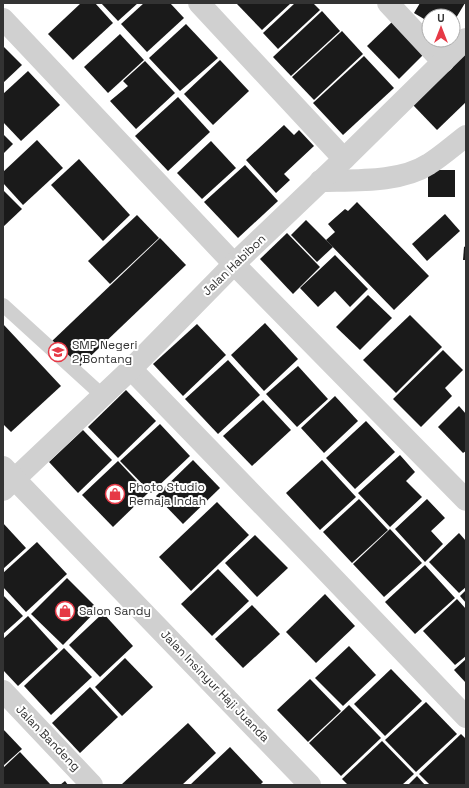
<svg xmlns="http://www.w3.org/2000/svg" width="469" height="788" font-family="'Space Grotesk',sans-serif">
	<style>
		.building { fill: #1a1a1a }
		.lines { fill: none; stroke-linecap: round; stroke-linejoin: round }
		.service { stroke: #d0d0d0; stroke-width: 14 }
		.minor { stroke: #d0d0d0; stroke-width: 22 }
		.tertiary { stroke: #d0d0d0; stroke-width: 22 }
		.labels { text-anchor: middle; dominant-baseline: central; stroke-width: 4; stroke-linejoin: round; paint-order: stroke }
		.street-label { font-size: 12px; fill: #333; stroke: #fff }
		.poi-label { font-size: 12px; fill: #333; stroke: #fff; text-anchor: start }
	</style>
	<rect width="100%" height="100%" fill="#fff"/>
	<!-- building -->
	<g class="building">
		<path d="M 81,3 L 95,3 L 113,23 L 73,60 L 48,34 Z"/>
		<path d="M 101,3 L 138,3 L 118,21 Z"/>
		<path d="M 144,3 L 170,3 L 184,18 L 147,52 L 121,24 Z"/>
		<path d="M 236,3 L 291,3 L 262,30 Z"/>
		<path d="M 295,3 L 313,3 L 320,10 L 278,49 L 263,33 Z"/>
		<path d="M 420,3 L 465,3 L 453,23 L 453,16 L 429,16 L 429,22 L 414,13 Z"/>
		<path d="M 322,11 L 340,31 L 291,76 L 273,57 Z"/>
		<path d="M 393,21 L 425,53 L 399,79 L 367,46 Z"/>
		<path d="M 186,24 L 218,58 L 180,91 L 149,58 Z"/>
		<path d="M 342,31 L 363,54 L 314,100 L 292,77 Z"/>
		<path d="M 120,34 L 144,60 L 108,93 L 84,67 Z"/>
		<path d="M 3,46 L 22,65 L 3,83 Z"/>
		<path d="M 466,53 L 466,102 L 437,130 L 413,105 Z"/>
		<path d="M 364,56 L 394,88 L 343,135 L 313,103 Z"/>
		<path d="M 220,60 L 249,91 L 213,125 L 184,94 Z"/>
		<path d="M 145,61 L 175,93 L 136,129 L 110,101 L 128,86 L 123,81 Z"/>
		<path d="M 28,71 L 60,105 L 21,141 L 3,122 L 3,94 Z"/>
		<path d="M 178,97 L 210,132 L 168,171 L 135,136 Z"/>
		<path d="M 284,125 L 294,135 L 299,130 L 314,146 L 284,174 L 290,180 L 276,193 L 246,160 Z"/>
		<path d="M 3,134 L 13,144 L 3,154 Z"/>
		<path d="M 37,140 L 63,168 L 23,205 L 3,183 L 3,172 Z"/>
		<path d="M 211,141 L 236,168 L 202,199 L 177,173 Z"/>
		<path d="M 79,159 L 130,215 L 103,241 L 51,185 Z"/>
		<path d="M 245,165 L 278,201 L 238,238 L 204,202 Z"/>
		<rect x="428" y="170" width="27" height="27"/>
		<path d="M 3,190 L 22,209 L 3,227 Z"/>
		<path d="M 357,202 L 429,276 L 394,310 L 326,240 L 335,232 L 328,224 L 345,209 L 348,211 Z"/>
		<path d="M 445,214 L 460,231 L 427,261 L 412,244 Z"/>
		<path d="M 137,215 L 159,238 L 110,284 L 88,261 Z"/>
		<path d="M 306,220 L 333,247 L 317,262 L 291,235 Z"/>
		<path d="M 287,233 L 320,267 L 293,294 L 260,259 Z"/>
		<path d="M 160,238 L 186,265 L 76,370 L 50,343 Z"/>
		<path d="M 466,246 L 466,260 L 463,260 L 464,247 Z"/>
		<path d="M 335,255 L 368,289 L 350,307 L 335,291 L 318,307 L 300,288 Z"/>
		<path d="M 368,295 L 392,318 L 360,350 L 336,327 Z"/>
		<path d="M 410,315 L 442,347 L 396,393 L 363,360 Z"/>
		<path d="M 265,323 L 298,359 L 264,391 L 231,355 Z"/>
		<path d="M 3,324 L 61,386 L 11,432 L 3,424 Z"/>
		<path d="M 197,324 L 226,355 L 183,396 L 153,364 Z"/>
		<path d="M 443,350 L 463,370 L 445,388 L 452,396 L 421,427 L 393,399 Z"/>
		<path d="M 228,360 L 260,395 L 218,434 L 185,399 Z"/>
		<path d="M 298,366 L 328,399 L 297,427 L 266,394 Z"/>
		<path d="M 126,390 L 156,421 L 118,458 L 88,427 Z"/>
		<path d="M 335,396 L 358,421 L 324,453 L 301,428 Z"/>
		<path d="M 263,400 L 291,430 L 252,466 L 223,436 Z"/>
		<path d="M 459,406 L 466,414 L 466,451 L 463,453 L 438,427 Z"/>
		<path d="M 366,421 L 395,452 L 355,489 L 326,458 Z"/>
		<path d="M 160,424 L 190,456 L 151,493 L 120,461 Z"/>
		<path d="M 83,430 L 112,460 L 78,493 L 49,462 Z"/>
		<path d="M 400,455 L 415,472 L 406,481 L 422,497 L 390,527 L 358,493 Z"/>
		<path d="M 193,460 L 220,488 L 183,524 L 156,496 Z"/>
		<path d="M 322,460 L 356,497 L 320,530 L 286,493 Z"/>
		<path d="M 118,461 L 148,493 L 113,527 L 82,495 Z"/>
		<path d="M 359,499 L 388,530 L 352,563 L 323,532 Z"/>
		<path d="M 427,499 L 445,518 L 431,531 L 443,544 L 425,562 L 395,529 Z"/>
		<path d="M 217,502 L 249,535 L 191,591 L 159,557 Z"/>
		<path d="M 3,523 L 26,548 L 3,569 Z"/>
		<path d="M 390,529 L 422,563 L 384,597 L 353,564 Z"/>
		<path d="M 459,533 L 466,541 L 466,587 L 459,593 L 429,562 Z"/>
		<path d="M 255,535 L 288,568 L 257,597 L 225,563 Z"/>
		<path d="M 37,542 L 67,574 L 26,612 L 3,587 L 3,573 Z"/>
		<path d="M 425,565 L 455,598 L 415,634 L 385,602 Z"/>
		<path d="M 218,569 L 249,601 L 212,636 L 181,604 Z"/>
		<path d="M 67,578 L 98,609 L 63,645 L 31,614 Z"/>
		<path d="M 466,590 L 466,603 L 460,596 Z"/>
		<path d="M 325,594 L 355,626 L 316,663 L 286,632 Z"/>
		<path d="M 3,595 L 23,616 L 3,634 Z"/>
		<path d="M 457,599 L 466,609 L 466,656 L 455,665 L 423,631 Z"/>
		<path d="M 252,605 L 280,634 L 243,668 L 215,639 Z"/>
		<path d="M 103,613 L 133,646 L 100,677 L 69,645 Z"/>
		<path d="M 28,616 L 58,649 L 18,686 L 3,670 L 3,639 Z"/>
		<path d="M 349,646 L 376,675 L 343,706 L 315,678 Z"/>
		<path d="M 64,648 L 92,677 L 51,715 L 24,686 Z"/>
		<path d="M 125,658 L 153,687 L 122,716 L 95,687 Z"/>
		<path d="M 466,659 L 466,683 L 454,670 Z"/>
		<path d="M 391,669 L 422,701 L 385,736 L 354,704 Z"/>
		<path d="M 310,679 L 341,711 L 308,742 L 277,710 Z"/>
		<path d="M 90,687 L 118,717 L 80,753 L 52,723 Z"/>
		<path d="M 426,702 L 457,734 L 416,772 L 385,740 Z"/>
		<path d="M 349,705 L 381,738 L 341,776 L 309,743 Z"/>
		<path d="M 188,723 L 216,753 L 182,785 L 121,785 Z"/>
		<path d="M 3,729 L 22,749 L 3,766 Z"/>
		<path d="M 461,734 L 466,739 L 466,785 L 430,785 L 419,774 Z"/>
		<path d="M 382,741 L 414,774 L 402,785 L 348,785 L 342,779 Z"/>
		<path d="M 230,747 L 263,782 L 260,785 L 190,785 Z"/>
		<path d="M 20,752 L 51,785 L 3,785 L 3,768 Z"/>
		<path d="M 417,776 L 425,785 L 408,785 Z"/>
		<path d="M 65,781 L 68,785 L 60,785 Z"/>
	</g>
	<g class="lines">
		<!-- service -->
		<path class="service" d="M 3,305 L 103,396"/>
		<!-- minor -->
		<g class="minor">
			<path d="M 199,3 L 344,159"/>
			<path d="M 388,3 L 443,62"/>
			<path d="M 3,19 L 234,264 L 466,500"/>
			<path d="M 320,181 C 354,180 400,183 429,164 C 442,156 454,145 466,136"/>
			<path d="M 131,369 L 313,557 L 466,717"/>
			<path d="M 3,490 L 131,369 L 234,264 L 344,159 L 466,39"/>
			<path d="M 3,691 L 92,785"/>
		</g>
		<!-- tertiary -->
		<path class="tertiary" d="M 3,467 L 310,785"/>
	</g>
	<!-- icons -->
	<defs>
		<g id="school-ring" transform="scale(1)"><circle r="9.5" fill="#fff" stroke="#e63946" stroke-width="1.5"/><path d="M0-5L7-2L0 1L-7-2ZM-4 1L0 2.5L4 1V4Q0 6-4 4Z" fill="#e63946"/></g>
		<g id="shop-ring" transform="scale(1)"><circle r="9.5" fill="#fff" stroke="#e63946" stroke-width="1.5"/><path d="M-5-2.5h2.3a2.7 3.5 0 0 1 5.4 0H5L5.5 6h-11ZM-1.5-2.5h3a1.5 2.3 0 0 0-3 0Z" fill="#e63946"/></g>
	</defs>
	<g fill-rule="evenodd">
		<use href="#school-ring" x="58" y="352"/>
		<use href="#shop-ring" x="115" y="494"/>
		<use href="#shop-ring" x="65" y="611"/>
	</g>
	<g class="labels">
		<!-- street labels -->
		<g class="street-label">
			<text transform="translate(234 265) rotate(-44)">Jalan Habibon</text>
			<text transform="translate(215 686) rotate(46)">Jalan Insinyur Haji Juanda</text>
			<text transform="translate(48 738) rotate(46)">Jalan Bandeng</text>
		</g>
		<!-- poi labels -->
		<g class="poi-label">
			<text x="72" y="345">SMP Negeri<tspan x="72" dy="14">2 Bontang</tspan></text>
			<text x="129" y="487">Photo Studio<tspan x="129" dy="14">Remaja Indah</tspan></text>
			<text x="79" y="611">Salon Sandy</text>
		</g>
	</g>
	<!-- border -->
	<rect width="469" height="788" fill="none" stroke="#333333" stroke-width="8"/>
	<!-- north arrow -->
	<g transform="translate(441 28)"><circle r="19" fill="#ffffff" stroke="#adadad"/>
	<path d="M0-3L7 15L0 10L-7 15Z" fill="#e63946"/>
	<text y="-6" font-size="11" font-weight="bold" text-anchor="middle" fill="#333333">U</text>
	</g>
</svg>
